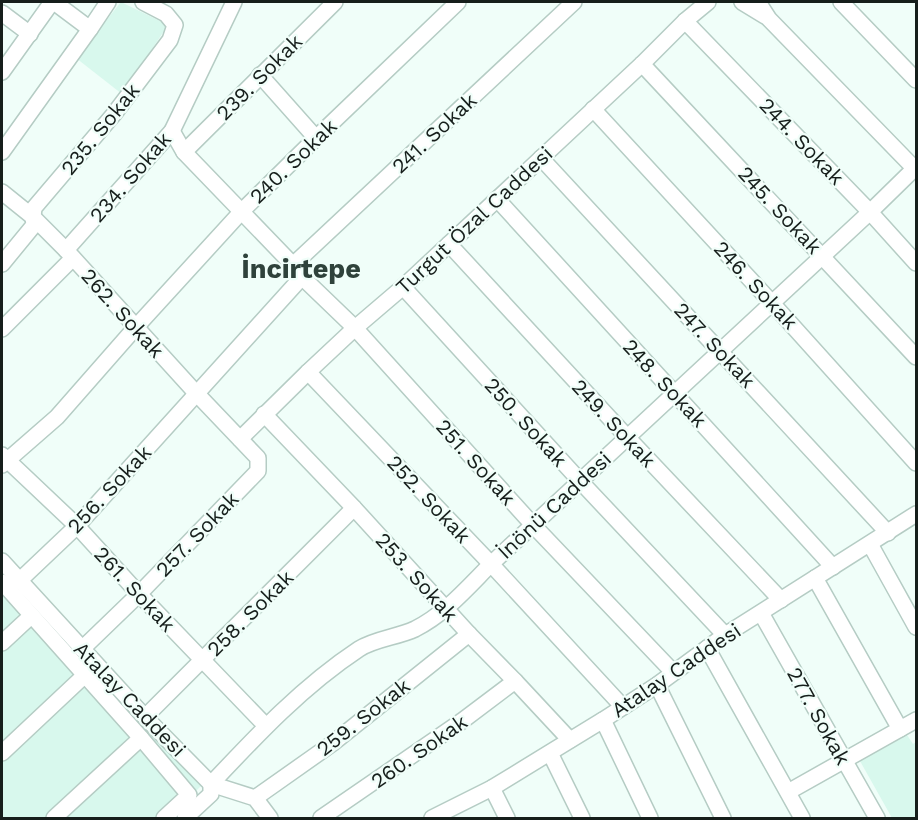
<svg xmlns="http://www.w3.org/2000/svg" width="918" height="820" font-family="'Work Sans',sans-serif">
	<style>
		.built { fill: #d8f8ed }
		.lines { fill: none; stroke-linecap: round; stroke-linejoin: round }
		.minor-casing { stroke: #b5ccc4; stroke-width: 18 }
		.minor { stroke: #fff; stroke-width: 15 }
		.labels { text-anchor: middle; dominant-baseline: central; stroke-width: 4.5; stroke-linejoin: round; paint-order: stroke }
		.street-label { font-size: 21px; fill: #161e1b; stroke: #f0fef9 }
		.district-label { font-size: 27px; font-weight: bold; fill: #2f423b; stroke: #f0fef9 }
	</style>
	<rect width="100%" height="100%" fill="#f0fef9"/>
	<!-- built -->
	<g class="built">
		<path d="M 121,2 L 168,25 L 122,94 L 76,58 Z"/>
		<path d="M 2,568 L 201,786 L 168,818 L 2,818 Z"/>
		<path d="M 907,735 L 913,744 L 916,742 L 916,818 L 892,818 L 860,761 Z"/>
	</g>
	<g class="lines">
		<!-- minor casing -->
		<g class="minor-casing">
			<g id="minor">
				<path d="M 54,2 L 90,29"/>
				<path d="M 742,2 L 765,16"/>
				<path d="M 758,2 L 769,19 L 916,170"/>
				<path d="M 841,2 L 916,80"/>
				<path d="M 2,13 L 30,34"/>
				<path d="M 685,21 L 870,212 L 916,263"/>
				<path d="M 642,64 L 916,357"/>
				<path d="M 2,72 L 52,2"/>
				<path d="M 260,75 L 316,138"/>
				<path d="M 593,109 L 772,303 L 916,463"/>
				<path d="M 172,131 L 184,152 L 293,265 L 302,277 L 355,328 L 533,525 L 673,672"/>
				<path d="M 2,152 L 90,29 L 108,2"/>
				<path d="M 184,152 L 335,2"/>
				<path d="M 541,158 L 888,533"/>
				<path d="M 2,192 L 33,217 L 66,250 L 196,393 L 258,458 L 258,471 L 139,594 L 82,649"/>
				<path d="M 497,199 L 833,567"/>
				<path d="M 449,244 L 628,438 L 781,600"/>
				<path d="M 66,250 L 172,131 L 234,2"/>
				<path d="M 2,264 L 34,225 L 33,217 L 34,208 L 114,114 L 170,40 L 175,25 L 166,14 L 143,2"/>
				<path d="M 293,265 L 574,2"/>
				<path d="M 403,287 L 581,482 L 725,635"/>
				<path d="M 2,329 L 73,258"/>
				<path d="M 308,372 L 491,564 L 623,707"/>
				<path d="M 264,414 L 354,508 L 469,634 L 515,681 L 570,740"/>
				<path d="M 240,439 L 308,372 L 355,328 L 403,287 L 642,64 L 685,21 L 708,2"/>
				<path d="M 2,455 L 77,526 L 139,594 L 266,726"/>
				<path d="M 2,465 L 57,417 L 136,327 L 242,211 L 316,138 L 458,2"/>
				<path d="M 870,544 L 916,627"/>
				<path d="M 2,561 L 145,717 L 211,784 L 255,798 L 270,818"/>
				<path d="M 815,578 L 900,729"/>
				<path d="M 19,581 L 77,526 L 302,277"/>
				<path d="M 2,582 L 141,738 L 189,795 L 164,818"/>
				<path d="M 761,613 L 877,818"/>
				<path d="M 2,643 L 31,616"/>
				<path d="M 707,648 L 802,818"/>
				<path d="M 657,685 L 723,818"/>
				<path d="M 145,717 L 354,508"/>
				<path d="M 603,720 L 650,818"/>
				<path d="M 2,753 L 85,675"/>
				<path d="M 550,753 L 582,818"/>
				<path d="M 492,788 L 507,818"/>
				<path d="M 788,792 L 916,720"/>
				<path d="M 255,798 L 333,743 L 469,634"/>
				<path d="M 54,818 L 141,738"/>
				<path d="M 185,818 L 211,794 L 211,784 C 257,735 303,686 359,649 C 374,639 398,637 415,629 C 445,614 467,588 491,564 L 870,212 L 916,167"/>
				<path d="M 321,818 L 462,721 L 515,681"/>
				<path d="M 432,818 L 492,788 L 603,720 L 657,685 L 725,635 L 916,514"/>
			</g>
		</g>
		<!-- minor -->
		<use href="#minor" class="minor"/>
	</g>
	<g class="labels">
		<!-- street labels -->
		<g class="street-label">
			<text transform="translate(259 77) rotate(-45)">239. Sokak</text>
			<text transform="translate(100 129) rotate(-51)">235. Sokak</text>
			<text transform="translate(434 133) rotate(-43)">241. Sokak</text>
			<text transform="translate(802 141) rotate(46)">244. Sokak</text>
			<text transform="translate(293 161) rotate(-44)">240. Sokak</text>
			<text transform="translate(130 177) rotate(-49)">234. Sokak</text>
			<text transform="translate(780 210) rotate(47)">245. Sokak</text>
			<text transform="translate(474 220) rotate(-43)">Turgut Özal Caddesi</text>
			<text transform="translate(756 285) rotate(47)">246. Sokak</text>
			<text transform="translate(123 313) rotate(48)">262. Sokak</text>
			<text transform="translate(715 345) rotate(47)">247. Sokak</text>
			<text transform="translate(665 383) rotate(47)">248. Sokak</text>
			<text transform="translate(526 422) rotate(48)">250. Sokak</text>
			<text transform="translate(614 423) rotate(47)">249. Sokak</text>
			<text transform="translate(476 462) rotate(48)">251. Sokak</text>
			<text transform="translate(109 489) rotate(-47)">256. Sokak</text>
			<text transform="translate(429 499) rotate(47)">252. Sokak</text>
			<text transform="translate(554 505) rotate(-43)">İnönü Caddesi</text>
			<text transform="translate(197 534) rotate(-46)">257. Sokak</text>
			<text transform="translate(417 577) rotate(48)">253. Sokak</text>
			<text transform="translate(135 589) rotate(47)">261. Sokak</text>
			<text transform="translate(250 613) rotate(-45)">258. Sokak</text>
			<text transform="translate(676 670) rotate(-34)">Atalay Caddesi</text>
			<text transform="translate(130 699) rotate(46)">Atalay Caddesi</text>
			<text transform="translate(819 716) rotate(61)">277. Sokak</text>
			<text transform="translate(363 717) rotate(-38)">259. Sokak</text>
			<text transform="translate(419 751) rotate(-35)">260. Sokak</text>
		</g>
		<!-- district labels -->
		<g class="district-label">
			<text x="301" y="269">İncirtepe</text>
		</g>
	</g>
	<!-- border -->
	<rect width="918" height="820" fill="none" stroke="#161e1b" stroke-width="6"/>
</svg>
